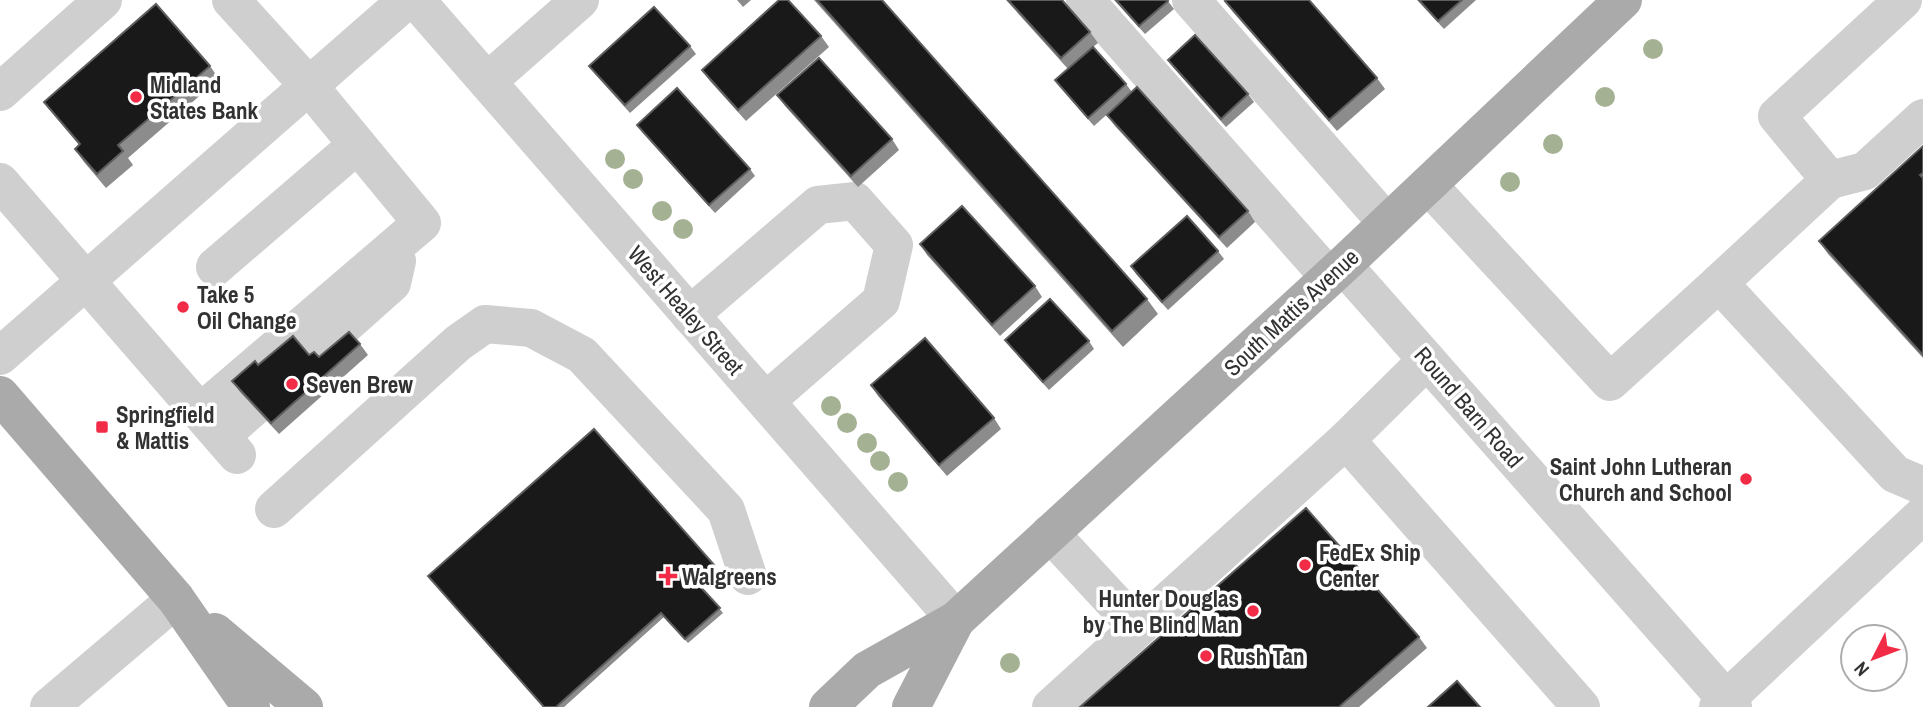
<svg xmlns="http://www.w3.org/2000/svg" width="1923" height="707" font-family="'Archivo Narrow',sans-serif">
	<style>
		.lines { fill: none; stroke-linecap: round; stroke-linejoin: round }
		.minor { stroke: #cfcfcf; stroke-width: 38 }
		.major { stroke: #aaa; stroke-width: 38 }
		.tree { fill: #a4b193 }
		.wall { fill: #8c8c8c }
		.building { fill: #191919; stroke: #5e5e5e; stroke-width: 2 }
		.poi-dot { fill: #f22b47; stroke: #fff; stroke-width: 2.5 }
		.labels { text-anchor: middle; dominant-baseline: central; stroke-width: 7; stroke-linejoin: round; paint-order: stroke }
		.poi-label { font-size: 23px; font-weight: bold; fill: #323232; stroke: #fff; text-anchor: start }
		.street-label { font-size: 23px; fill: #323232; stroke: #fff }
	</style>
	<rect width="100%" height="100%" fill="#fff"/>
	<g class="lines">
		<!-- minor -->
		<g class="minor">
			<path d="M 416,0 L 956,620"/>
			<path d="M 1085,0 L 1329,277"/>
			<path d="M 1191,0 L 1387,223"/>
			<path d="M 1903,0 L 1777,116 L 1830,180 L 1865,171 L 1923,118"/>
			<path d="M 488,81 L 580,0"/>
			<path d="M 0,92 L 103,0"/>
			<path d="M 1830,180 L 1719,283 L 1895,474 L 1923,486"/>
			<path d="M 0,182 L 237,455"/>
			<path d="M 1428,185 L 1610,382 L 1719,283"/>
			<path d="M 1343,265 L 1733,707"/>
			<path d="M 215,267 L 357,145"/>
			<path d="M 690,315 L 818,205 L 855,201 L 894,245 L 881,301 L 766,401"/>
			<path d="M 0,356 L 407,0"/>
			<path d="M 309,357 L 392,283 L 397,261"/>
			<path d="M 201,412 L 422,223 L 309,86 L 231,0"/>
			<path d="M 221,436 L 254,407"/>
			<path d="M 1346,440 L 1427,360"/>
			<path d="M 274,509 L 458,343 L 485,324 L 531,328 L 582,355 L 726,510 L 748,576"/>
			<path d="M 1050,533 L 1138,628"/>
			<path d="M 49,707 L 176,599"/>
			<path d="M 1051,707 L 1346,440 L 1581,707"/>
			<path d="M 1718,707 L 1923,515"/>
		</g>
		<!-- major -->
		<g class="major">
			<path d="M 0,395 L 176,599 L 251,707"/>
			<path d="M 215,632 L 304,707"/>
			<path d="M 828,707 L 867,670 L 956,620 L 1343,265 L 1623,0"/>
			<path d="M 911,707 L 956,620"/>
		</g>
	</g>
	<!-- trees -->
	<g class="tree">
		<circle cx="1653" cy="49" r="10"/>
		<circle cx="1605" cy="97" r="10"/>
		<circle cx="1553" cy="144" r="10"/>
		<circle cx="615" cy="159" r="10"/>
		<circle cx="633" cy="179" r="10"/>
		<circle cx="1510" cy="182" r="10"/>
		<circle cx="662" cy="211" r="10"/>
		<circle cx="683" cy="229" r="10"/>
		<circle cx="831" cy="406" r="10"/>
		<circle cx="847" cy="423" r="10"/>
		<circle cx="867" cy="443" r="10"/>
		<circle cx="880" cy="461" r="10"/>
		<circle cx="898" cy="482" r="10"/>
		<circle cx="1010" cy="663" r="10"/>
	</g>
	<!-- wall -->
	<g class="wall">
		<path d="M 737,0 L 751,0 L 743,7 Z"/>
		<path d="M 814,0 L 882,0 L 1147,299 L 1158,314 L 1123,347 Z"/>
		<path d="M 1006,0 L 1062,0 L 1090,32 L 1098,43 L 1093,47 L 1126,84 L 1132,92 L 1094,126 L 1061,88 L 1055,80 L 1068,69 Z"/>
		<path d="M 1114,0 L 1167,0 L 1174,9 L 1145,34 Z"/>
		<path d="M 1417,0 L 1476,0 L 1444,29 Z"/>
		<path d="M 1225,1 L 1377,78 L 1385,89 L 1337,131 L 1233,12 Z"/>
		<path d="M 821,36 L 829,47 L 746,121 L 710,81 L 702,70 Z"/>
		<path d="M 690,46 L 696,54 L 630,113 L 595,74 L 589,66 Z"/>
		<path d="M 1168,60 L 1248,94 L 1254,102 L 1226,127 L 1173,67 Z"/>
		<path d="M 210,66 L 219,79 L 128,158 L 133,165 L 106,188 L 84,162 L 75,149 L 79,145 L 54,115 L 44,102 Z"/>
		<path d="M 777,95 L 892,139 L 899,150 L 858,187 L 785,106 Z"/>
		<path d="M 1107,115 L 1248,211 L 1255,222 L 1227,248 L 1115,126 Z"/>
		<path d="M 637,125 L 750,169 L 755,176 L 715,213 L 643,133 Z"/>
		<path d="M 1923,146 L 1923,358 L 1828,254 L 1819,241 Z"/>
		<path d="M 920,244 L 1035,286 L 1042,297 L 1000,336 L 927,255 Z"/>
		<path d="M 1218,251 L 1224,259 L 1168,310 L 1136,274 L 1131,266 Z"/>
		<path d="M 1005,340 L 1089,341 L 1094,349 L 1049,390 L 1011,348 Z"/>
		<path d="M 360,344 L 368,355 L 279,434 L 240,392 L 232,381 L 258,365 L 309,355 L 319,357 Z"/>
		<path d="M 871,385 L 994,418 L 1001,429 L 947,476 L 878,396 Z"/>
		<path d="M 715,566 L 718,570 L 700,586 L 723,613 L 688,643 L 664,617 L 564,707 L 543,707 L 428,576 Z"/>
		<path d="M 1419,637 L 1427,648 L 1359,707 L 1080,707 Z"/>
	</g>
	<!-- building -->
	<g class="building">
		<path d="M 779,0 L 788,0 L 821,36 L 738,110 L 702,70 Z"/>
		<path d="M 817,0 L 882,0 L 1147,299 L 1112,331 Z"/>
		<path d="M 1008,0 L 1062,0 L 1090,32 L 1061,58 Z"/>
		<path d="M 1116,0 L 1167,0 L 1168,1 L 1139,26 Z"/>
		<path d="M 1227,0 L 1309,0 L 1377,78 L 1329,120 L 1225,1 Z"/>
		<path d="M 1419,0 L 1462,0 L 1438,21 Z"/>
		<path d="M 156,4 L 210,66 L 118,145 L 123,151 L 97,174 L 75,149 L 80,144 L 44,102 Z"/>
		<path d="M 654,7 L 690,46 L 625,105 L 589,66 Z"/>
		<path d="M 1195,35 L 1248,94 L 1221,119 L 1168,60 Z"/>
		<path d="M 1093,47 L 1126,84 L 1088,118 L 1055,80 Z"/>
		<path d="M 819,58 L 892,139 L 851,176 L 777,95 Z"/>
		<path d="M 1137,87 L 1248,211 L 1219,237 L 1107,115 Z"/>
		<path d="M 677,88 L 750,169 L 709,205 L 637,125 Z"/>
		<path d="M 1923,146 L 1923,173 L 1920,175 L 1923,178 L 1923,355 L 1819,241 Z"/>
		<path d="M 962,206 L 1035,286 L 992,325 L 920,244 Z"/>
		<path d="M 1187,216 L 1218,251 L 1162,302 L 1131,266 Z"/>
		<path d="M 1050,299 L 1089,341 L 1043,382 L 1005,340 Z"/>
		<path d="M 349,332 L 360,344 L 271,423 L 232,381 L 255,361 L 258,365 L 293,336 L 309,355 L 314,352 L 319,357 Z"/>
		<path d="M 925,338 L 994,418 L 939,465 L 871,385 Z"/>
		<path d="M 594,429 L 715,566 L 696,582 L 720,608 L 685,639 L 661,613 L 556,707 L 544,707 L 428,576 Z"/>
		<path d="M 1306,508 L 1419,637 L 1339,707 L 1080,707 Z"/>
		<path d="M 1457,681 L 1480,707 L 1428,707 Z"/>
	</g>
	<!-- markers -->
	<g class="poi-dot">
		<circle cx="136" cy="97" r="7"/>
		<circle cx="183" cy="307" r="7"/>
		<circle cx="292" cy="384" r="7"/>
		<rect x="95" y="420" width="14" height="14" rx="3.5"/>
		<circle cx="1746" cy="479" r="7"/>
		<circle cx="1305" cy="565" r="7"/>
		<path d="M664.5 565.5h7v7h7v7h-7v7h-7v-7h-7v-7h7z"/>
		<circle cx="1253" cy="611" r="7"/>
		<circle cx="1206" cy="656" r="7"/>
	</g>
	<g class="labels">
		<!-- poi labels -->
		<g class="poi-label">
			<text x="150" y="84">Midland<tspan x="150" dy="26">States Bank</tspan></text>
			<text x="197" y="294">Take 5<tspan x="197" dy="26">Oil Change</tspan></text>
			<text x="306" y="384">Seven Brew</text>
			<text x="116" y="414">Springfield<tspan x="116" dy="26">&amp; Mattis</tspan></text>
			<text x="1732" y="466" text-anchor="end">Saint John Lutheran<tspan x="1732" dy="26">Church and School</tspan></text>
			<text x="1319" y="552">FedEx Ship<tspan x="1319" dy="26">Center</tspan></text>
			<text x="682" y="576">Walgreens</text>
			<text x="1239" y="598" text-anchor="end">Hunter Douglas<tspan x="1239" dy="26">by The Blind Man</tspan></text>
			<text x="1220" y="656">Rush Tan</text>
		</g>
		<!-- street labels -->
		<g class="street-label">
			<text transform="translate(686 310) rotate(49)">West Healey Street</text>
			<text transform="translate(1291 312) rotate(-43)">South Mattis Avenue</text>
			<text transform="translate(1469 407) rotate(49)">Round Barn Road</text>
		</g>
	</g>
	<!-- north arrow -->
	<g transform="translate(1874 658) rotate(228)"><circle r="33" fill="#ffffff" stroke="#adadad" stroke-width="2"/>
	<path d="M0-5L12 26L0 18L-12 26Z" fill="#f22b47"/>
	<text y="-10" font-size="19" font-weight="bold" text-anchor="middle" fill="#323232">N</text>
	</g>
</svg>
